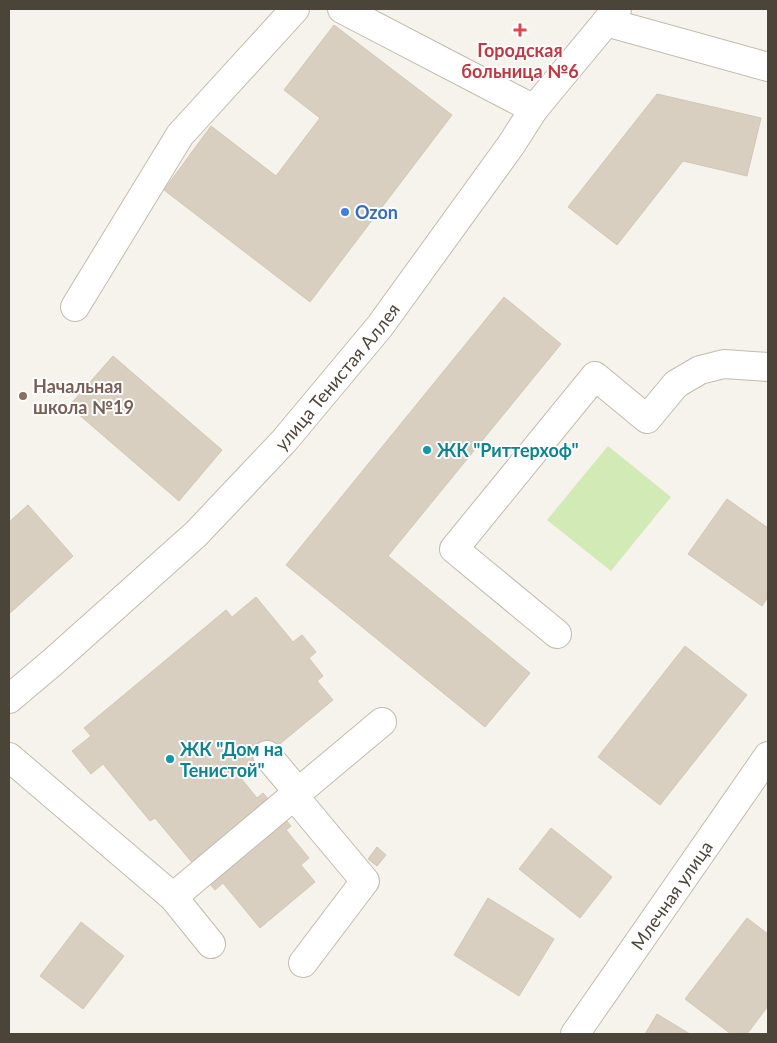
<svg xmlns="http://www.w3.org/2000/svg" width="777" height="1043" font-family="Lato,sans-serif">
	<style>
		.green { fill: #d2eab5 }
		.building { fill: #d8cfc1; stroke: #d3c7b4 }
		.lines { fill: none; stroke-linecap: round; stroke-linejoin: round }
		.minor-casing { stroke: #c2bbae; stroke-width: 30 }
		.minor { stroke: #fff; stroke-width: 28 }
		.health-dot { fill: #e0444e; stroke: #fff; stroke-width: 2 }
		.shop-dot { fill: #3f7fe0; stroke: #fff; stroke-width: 2 }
		.education-dot { fill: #8d6e63; stroke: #fff; stroke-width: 2 }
		.culture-dot { fill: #0f9aa8; stroke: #fff; stroke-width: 2 }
		.labels { text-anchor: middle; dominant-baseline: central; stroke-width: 4; stroke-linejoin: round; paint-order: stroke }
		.health-label { font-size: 18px; font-weight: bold; fill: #be3a42; stroke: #fff }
		.shop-label { font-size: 18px; font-weight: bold; fill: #366cbe; stroke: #fff; text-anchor: start }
		.street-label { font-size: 18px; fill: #4b4439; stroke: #fff }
		.education-label { font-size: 18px; font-weight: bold; fill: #785e54; stroke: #fff; text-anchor: start }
		.culture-label { font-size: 18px; font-weight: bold; fill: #0d838f; stroke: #fff; text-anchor: start }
	</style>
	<rect width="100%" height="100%" fill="#f6f3ec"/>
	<!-- green -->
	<path class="green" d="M 608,446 L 671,497 L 611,571 L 547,520 Z"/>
	<!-- building -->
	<g class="building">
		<path d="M 334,25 L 452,115 L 310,302 L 164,190 L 211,126 L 276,176 L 320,118 L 284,90 Z"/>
		<path d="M 657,94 L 761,118 L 747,176 L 683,161 L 617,245 L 568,207 Z"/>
		<path d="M 504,297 L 561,344 L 388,556 L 530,673 L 485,727 L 286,565 Z"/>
		<path d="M 113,356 L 222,450 L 179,501 L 69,406 Z"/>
		<path d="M 727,499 L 768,528 L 768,597 L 762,606 L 688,554 Z"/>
		<path d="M 28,505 L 73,556 L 9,614 L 9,522 Z"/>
		<path d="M 256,597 L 293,642 L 302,635 L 316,652 L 309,658 L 323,676 L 317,681 L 333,700 L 240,777 L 257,798 L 263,793 L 291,826 L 286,830 L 309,858 L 301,865 L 315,882 L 260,928 L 223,883 L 215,890 L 155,818 L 150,821 L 103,764 L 91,774 L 72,751 L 91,736 L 84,728 L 226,610 L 232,617 Z"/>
		<path d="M 685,646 L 747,695 L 660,805 L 598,757 Z"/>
		<path d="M 551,828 L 612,877 L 580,918 L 519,869 Z"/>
		<path d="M 377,847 L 386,855 L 377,866 L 368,859 Z"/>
		<path d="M 488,898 L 554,939 L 519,996 L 454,955 Z"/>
		<path d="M 747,918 L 768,934 L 768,1006 L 747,1034 L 731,1034 L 685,999 Z"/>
		<path d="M 81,922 L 124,956 L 83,1009 L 40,976 Z"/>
		<path d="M 657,1014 L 690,1034 L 645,1034 Z"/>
	</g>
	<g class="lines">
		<!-- minor casing -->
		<g class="minor-casing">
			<g id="minor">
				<path d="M 342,9 L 534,109"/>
				<path d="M 606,22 L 768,67"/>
				<path d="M 75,307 L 180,135 L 295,9"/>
				<path d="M 557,634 L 454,549 L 595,376 L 647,419 L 676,384 L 700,370 L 724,364 L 768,367"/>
				<path id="s1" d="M 9,699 L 54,661 L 196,534 L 284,441 L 380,326 L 511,145 L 534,109 L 617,9"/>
				<path d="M 267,755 L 298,792"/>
				<path d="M 9,757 L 173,897 L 211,944"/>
				<path d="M 294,796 L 365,881 L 303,963"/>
				<path d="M 173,897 L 382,722"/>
				<path id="s2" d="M 575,1034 L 768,756"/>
			</g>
		</g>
		<!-- minor -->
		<use href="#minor" class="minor"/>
	</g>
	<!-- markers -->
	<path class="health-dot" d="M517.5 22.5h5v5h5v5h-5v5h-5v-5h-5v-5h5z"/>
	<circle class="shop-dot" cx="345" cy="212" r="5"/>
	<circle class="education-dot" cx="23" cy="396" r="5"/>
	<g class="culture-dot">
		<circle cx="427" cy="450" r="5"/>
		<circle cx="170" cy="759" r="5"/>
	</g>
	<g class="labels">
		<!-- health labels -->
		<g class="health-label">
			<text x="520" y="50">Городская<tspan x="520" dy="21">больница №6</tspan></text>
		</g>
		<!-- shop labels -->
		<g class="shop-label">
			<text x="355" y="212">Ozon</text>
		</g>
		<!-- street labels -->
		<g class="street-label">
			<text stroke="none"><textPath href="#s1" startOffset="461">улица Тенистая Аллея</textPath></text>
			<text stroke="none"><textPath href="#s2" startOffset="169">Млечная улица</textPath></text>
		</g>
		<!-- education labels -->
		<g class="education-label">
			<text x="33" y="386">Начальная<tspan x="33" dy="21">школа №19</tspan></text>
		</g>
		<!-- culture labels -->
		<g class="culture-label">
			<text x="437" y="450">ЖК "Риттерхоф"</text>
			<text x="180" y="749">ЖК "Дом на<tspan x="180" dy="21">Тенистой"</tspan></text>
		</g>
	</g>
	<!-- border -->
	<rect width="777" height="1043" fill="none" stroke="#4b4439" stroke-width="20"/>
</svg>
